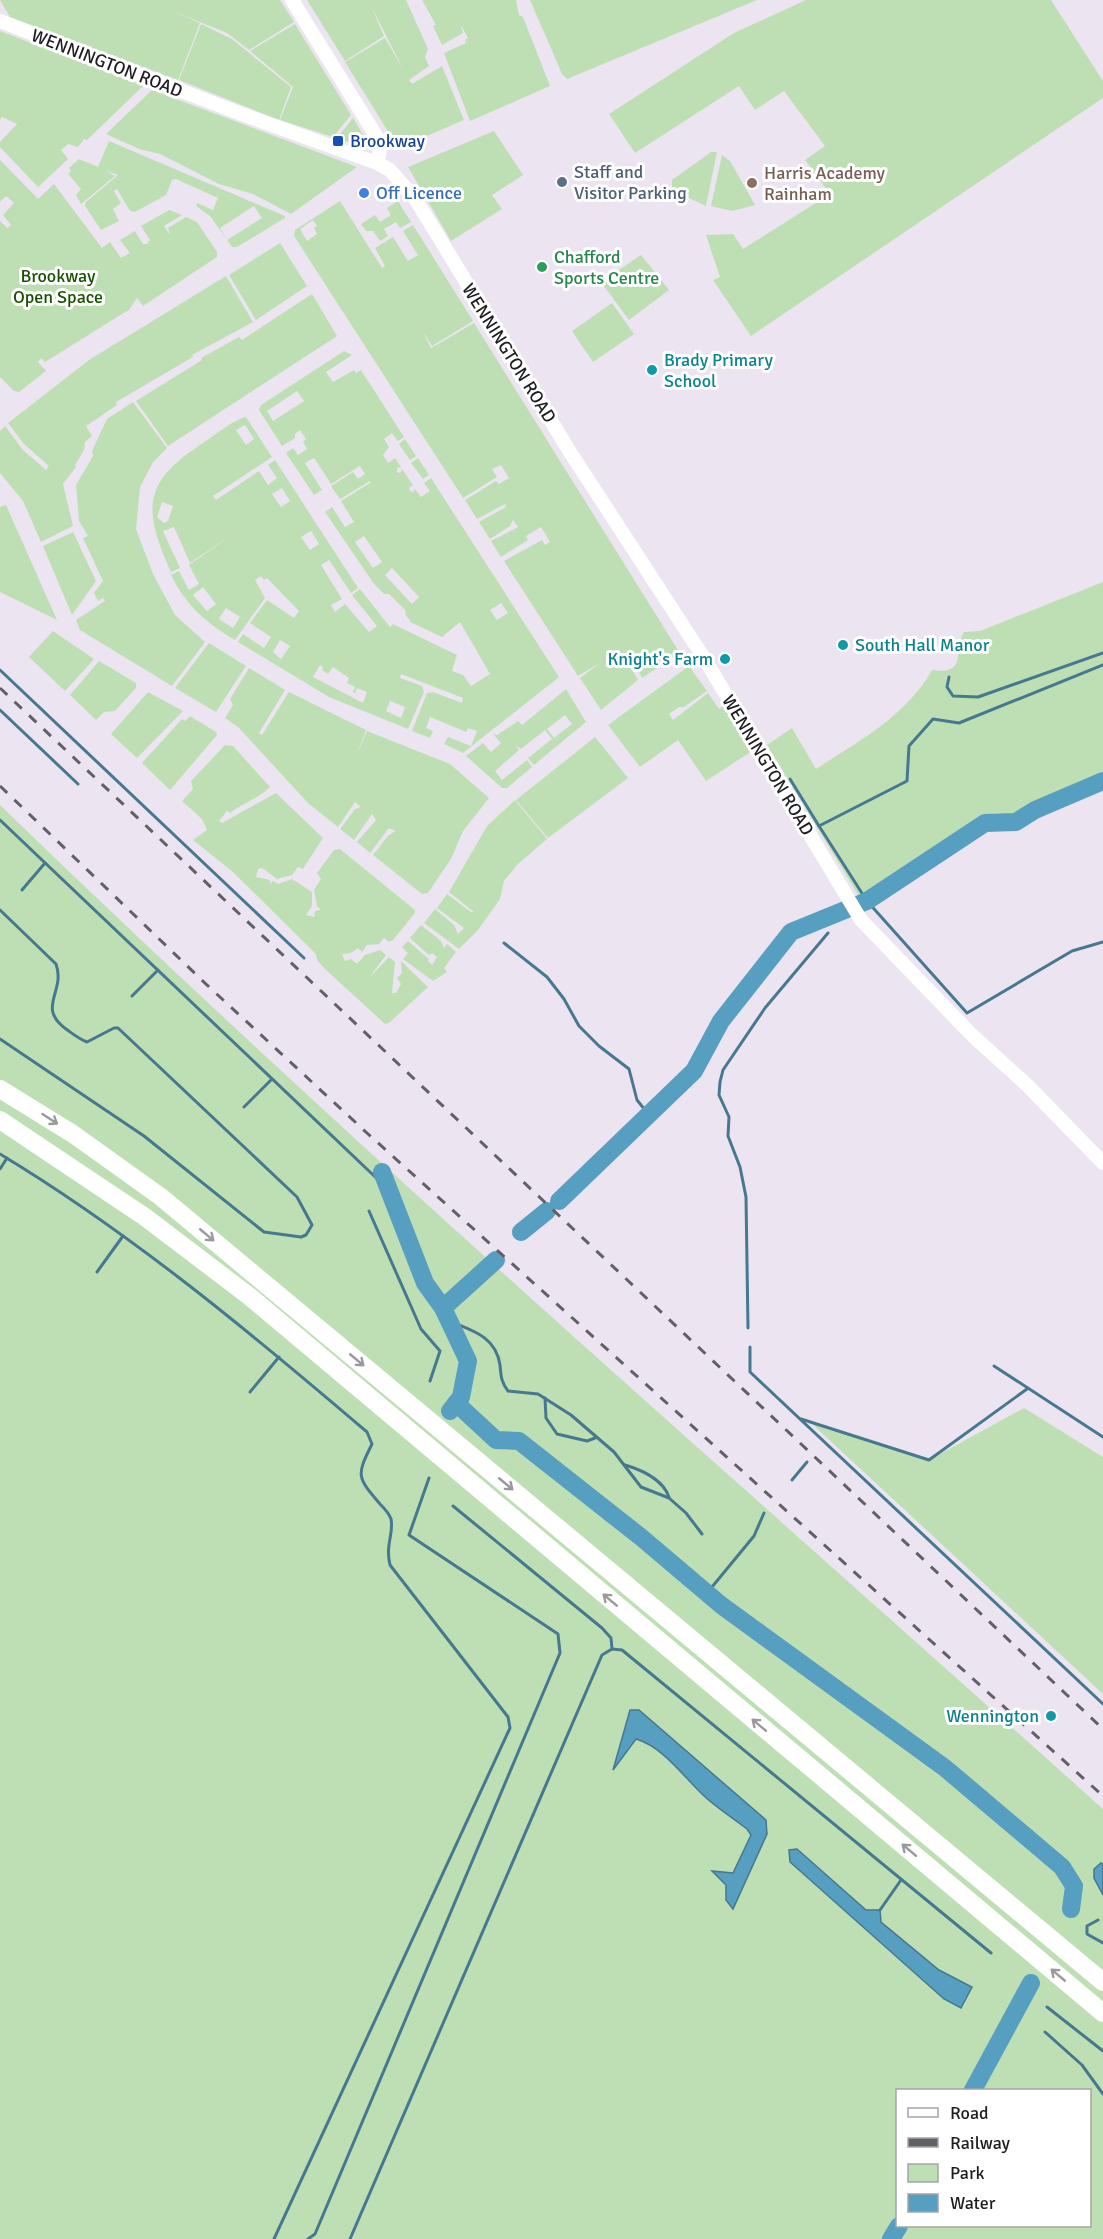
<svg xmlns="http://www.w3.org/2000/svg" width="1103" height="2239" font-family="Signika,sans-serif">
	<style>
		.green { fill: #bedfb4; fill-rule: evenodd }
		.water { fill: #579fc0; stroke: #467890; stroke-width: 1.5 }
		.lines { fill: none; stroke-linecap: round; stroke-linejoin: round }
		.stream { stroke: #467890; stroke-width: 3 }
		.river { stroke: #579fc0; stroke-width: 18 }
		.secondary { stroke: #fff; stroke-width: 14 }
		.highway { stroke: #fff; stroke-width: 18 }
		.rail { stroke: #635f66; stroke-width: 3; stroke-dasharray: 10 10; stroke-linecap: butt }
		.oneway { stroke: #9a999b }
		.transit-dot { fill: #1a4fb4; stroke: #fff; stroke-width: 2 }
		.service-dot { fill: #5c6f8a; stroke: #fff; stroke-width: 2 }
		.education-dot { fill: #8d6e63; stroke: #fff; stroke-width: 2 }
		.shop-dot { fill: #3f7fe0; stroke: #fff; stroke-width: 2 }
		.leisure-dot { fill: #2e9e5b; stroke: #fff; stroke-width: 2 }
		.culture-dot { fill: #0f9aa8; stroke: #fff; stroke-width: 2 }
		.labels { text-anchor: middle; dominant-baseline: central; stroke-width: 6; stroke-linejoin: round; paint-order: stroke }
		.street-label { font-size: 18px; fill: #1e1c20; stroke: #fff }
		.transit-label { font-size: 18px; fill: #164399; stroke: #fff; text-anchor: start }
		.service-label { font-size: 18px; fill: #4e5e75; stroke: #fff; text-anchor: start }
		.education-label { font-size: 18px; fill: #785e54; stroke: #fff; text-anchor: start }
		.shop-label { font-size: 18px; fill: #366cbe; stroke: #fff; text-anchor: start }
		.leisure-label { font-size: 18px; fill: #27864d; stroke: #fff; text-anchor: start }
		.park-label { font-size: 18px; fill: #1a5002; stroke: #fff }
		.culture-label { font-size: 18px; fill: #0d838f; stroke: #fff; text-anchor: start }
	</style>
	<rect width="100%" height="100%" fill="#ece5f1"/>
	<!-- green -->
	<g class="green">
		<path d="M 0,0 L 280,0 L 294,22 L 249,50 L 227,33 L 168,9 L 200,23 L 178,80 L 10,17 Z"/>
		<path d="M 307,0 L 406,0 L 428,49 L 425,57 L 429,66 L 409,80 L 412,84 L 442,66 L 464,120 L 401,147 L 397,146 L 345,62 L 385,38 L 403,69 L 371,6 L 384,36 L 345,61 Z"/>
		<path d="M 422,0 L 516,0 L 519,15 L 523,17 L 550,86 L 470,121 L 444,53 L 466,43 L 465,40 L 468,38 L 461,25 L 463,33 L 442,45 L 433,26 L 436,25 Z"/>
		<path d="M 530,0 L 757,0 L 567,79 L 562,74 Z"/>
		<path d="M 806,0 L 1051,0 L 1103,81 L 1103,98 L 751,336 L 713,280 L 720,277 L 706,235 L 733,234 L 743,249 L 830,194 L 805,160 L 825,146 L 784,91 L 755,110 L 739,86 L 635,153 L 609,114 L 734,33 Z"/>
		<path d="M 201,24 L 232,39 L 291,87 L 279,120 L 179,80 Z"/>
		<path d="M 295,24 L 351,115 L 333,137 L 280,120 L 293,87 L 250,51 Z"/>
		<path d="M 0,31 L 143,86 L 87,140 L 84,139 L 78,147 L 68,144 L 61,150 L 68,159 L 38,187 L 0,147 L 0,142 L 17,124 L 2,117 L 0,120 Z"/>
		<path d="M 152,90 L 357,167 L 291,214 L 253,194 L 219,184 L 160,154 L 139,149 L 106,134 Z"/>
		<path d="M 353,118 L 368,143 L 365,148 L 337,138 Z"/>
		<path d="M 494,131 L 523,175 L 492,195 L 502,209 L 451,241 L 408,167 Z"/>
		<path d="M 109,141 L 285,216 L 285,218 L 237,247 L 232,247 L 210,216 L 196,206 L 197,203 L 213,210 L 218,198 L 176,179 L 172,180 L 166,195 L 135,212 L 130,211 L 117,189 L 114,191 L 121,203 L 113,209 L 119,221 L 101,230 L 85,206 L 86,202 L 118,175 L 106,171 L 115,176 L 81,204 L 76,195 L 81,189 L 68,174 L 71,171 L 69,168 L 79,159 L 98,167 ZM 254,206 L 262,218 L 227,240 L 220,228 Z"/>
		<path d="M 711,152 L 717,152 L 706,206 L 672,190 L 672,180 Z"/>
		<path d="M 722,155 L 730,161 L 755,205 L 732,211 L 711,206 Z"/>
		<path d="M 0,160 L 38,199 L 54,184 L 102,248 L 110,242 L 121,258 L 130,253 L 120,240 L 135,231 L 143,244 L 147,244 L 150,240 L 141,226 L 169,210 L 182,215 L 164,226 L 170,235 L 168,228 L 186,217 L 197,222 L 217,252 L 217,257 L 143,306 L 137,298 L 129,310 L 122,314 L 45,362 L 41,358 L 38,362 L 46,371 L 19,392 L 14,391 L 0,377 L 0,221 L 7,228 L 11,225 L 3,215 L 14,203 L 6,196 L 0,202 Z"/>
		<path d="M 340,201 L 382,268 L 385,266 L 375,248 L 393,237 L 408,261 L 418,255 L 403,231 L 413,225 L 473,321 L 432,346 L 423,332 L 431,348 L 474,323 L 678,650 L 675,656 L 642,678 L 631,656 L 626,659 L 638,680 L 601,710 L 580,678 L 600,663 L 578,676 L 504,561 L 542,540 L 545,545 L 550,542 L 541,527 L 526,536 L 528,540 L 501,557 L 491,541 L 518,527 L 513,520 L 510,526 L 490,539 L 479,522 L 506,507 L 505,504 L 477,519 L 465,500 L 496,481 L 499,484 L 509,478 L 501,465 L 492,469 L 497,477 L 463,498 L 294,236 L 295,230 ZM 313,220 L 317,226 L 314,228 L 317,234 L 307,241 L 300,229 Z"/>
		<path d="M 398,201 L 411,222 L 400,228 L 396,222 L 384,229 L 388,236 L 380,241 L 373,231 L 366,231 L 361,224 L 375,215 L 380,222 L 391,215 L 387,208 Z"/>
		<path d="M 280,243 L 307,286 L 256,320 L 229,275 Z"/>
		<path d="M 641,255 L 669,290 L 629,320 L 601,282 Z"/>
		<path d="M 226,276 L 253,322 L 192,355 L 193,357 L 116,402 L 117,405 L 86,426 L 92,436 L 85,442 L 84,450 L 75,465 L 76,467 L 63,484 L 73,526 L 41,542 L 23,501 L 0,473 L 0,431 L 5,426 L 23,450 L 46,470 L 49,466 L 24,444 L 8,423 L 89,360 Z"/>
		<path d="M 312,294 L 337,336 L 168,446 L 136,401 L 202,360 L 201,358 L 239,337 L 242,340 Z"/>
		<path d="M 612,303 L 634,334 L 593,362 L 572,331 Z"/>
		<path d="M 344,351 L 352,355 L 326,372 L 333,382 L 354,370 L 356,373 L 361,370 L 404,437 L 398,441 L 392,433 L 384,439 L 389,447 L 383,455 L 388,463 L 395,458 L 401,467 L 397,468 L 397,472 L 400,473 L 402,469 L 413,485 L 409,488 L 410,491 L 413,492 L 415,489 L 421,497 L 430,491 L 424,483 L 431,478 L 559,677 L 463,753 L 444,744 L 448,737 L 471,746 L 477,731 L 468,728 L 466,732 L 430,717 L 426,728 L 433,731 L 430,738 L 412,731 L 427,693 L 433,692 L 462,703 L 463,698 L 401,674 L 400,678 L 422,686 L 424,692 L 408,729 L 329,697 L 238,642 L 243,634 L 264,648 L 271,637 L 250,623 L 267,600 L 294,618 L 299,611 L 267,578 L 264,580 L 261,576 L 255,580 L 265,598 L 235,640 C 206,623 186,605 171,575 L 179,571 L 189,590 L 199,584 L 189,565 L 233,534 L 190,563 L 174,527 L 163,531 L 180,568 L 171,572 C 141,507 144,480 206,441 C 218,433 233,420 246,417 L 272,457 L 213,496 L 216,500 L 259,471 L 268,485 L 277,478 L 268,465 L 275,460 L 358,588 L 351,593 L 329,560 L 321,565 L 342,599 L 331,605 L 335,612 L 345,604 L 369,632 L 377,626 L 352,595 L 360,589 L 390,627 L 393,624 L 457,655 L 452,671 L 463,675 L 471,686 L 490,674 L 460,622 L 442,637 L 410,622 L 411,621 L 406,616 L 405,610 L 389,594 L 384,594 L 374,584 L 325,512 L 332,507 L 345,527 L 354,522 L 341,501 L 370,483 L 370,481 L 340,499 L 331,486 L 353,472 L 358,479 L 365,474 L 360,466 L 331,484 L 314,458 L 305,463 L 322,490 L 314,495 L 286,453 L 293,448 L 298,455 L 307,449 L 303,442 L 306,439 L 300,430 L 295,434 L 295,438 L 282,446 L 259,410 L 261,405 ZM 297,391 L 304,401 L 273,421 L 267,411 ZM 245,425 L 254,439 L 246,445 L 236,430 ZM 282,488 L 290,501 L 281,507 L 272,494 ZM 162,502 L 173,506 L 168,521 L 164,523 L 157,517 ZM 311,531 L 319,544 L 310,550 L 301,537 ZM 364,536 L 382,562 L 373,568 L 355,542 ZM 392,568 L 419,597 L 412,604 L 385,575 ZM 203,587 L 216,604 L 207,611 L 193,595 ZM 501,603 L 508,613 L 497,620 L 490,610 ZM 226,608 L 240,617 L 233,628 L 219,619 ZM 280,640 L 290,646 L 281,659 L 273,652 ZM 320,665 L 323,667 L 322,670 L 328,674 L 333,667 L 349,678 L 347,683 L 355,687 L 353,692 L 355,693 L 357,688 L 367,692 L 363,703 L 313,677 ZM 390,701 L 405,707 L 401,718 L 386,711 Z"/>
		<path d="M 133,402 L 167,448 L 153,462 L 140,487 L 136,529 L 153,574 L 175,615 L 205,642 L 172,686 L 80,630 L 76,620 L 105,601 L 103,598 L 98,601 L 94,593 L 103,581 L 83,538 L 88,536 L 79,521 L 76,485 L 93,456 L 92,451 L 107,419 Z"/>
		<path d="M 405,439 L 416,456 L 410,460 L 399,444 Z"/>
		<path d="M 418,458 L 429,475 L 423,479 L 411,463 Z"/>
		<path d="M 6,505 L 57,620 L 0,592 L 0,507 Z"/>
		<path d="M 73,532 L 96,581 L 72,615 L 43,546 Z"/>
		<path d="M 1103,582 L 1103,782 L 1035,810 L 1016,822 L 985,823 L 865,906 L 767,745 L 792,728 L 816,769 C 859,741 906,716 932,670 C 969,675 952,651 964,632 L 980,631 Z"/>
		<path d="M 53,631 L 94,659 L 65,691 L 29,657 Z"/>
		<path d="M 209,643 L 246,666 L 216,712 L 175,688 Z"/>
		<path d="M 99,661 L 136,683 L 136,688 L 115,711 L 104,712 L 96,720 L 70,695 Z"/>
		<path d="M 689,666 L 707,691 L 684,707 L 679,707 L 669,714 L 673,720 L 708,693 L 719,709 L 723,706 L 752,751 L 706,781 L 678,740 L 640,767 L 608,725 Z"/>
		<path d="M 249,668 L 285,690 L 259,733 L 262,735 L 289,692 L 366,730 L 357,754 L 367,731 L 450,764 L 489,798 L 463,831 L 451,859 L 428,893 L 422,894 L 373,855 L 388,836 L 395,831 L 389,828 L 370,853 L 357,842 L 376,820 L 372,814 L 354,840 L 340,829 L 355,809 L 361,807 L 355,802 L 338,827 L 309,804 L 238,727 L 225,718 L 233,705 L 230,699 Z"/>
		<path d="M 566,689 L 586,722 L 534,765 L 528,758 L 552,739 L 545,730 L 521,749 L 515,745 L 519,750 L 495,771 L 502,780 L 527,760 L 532,767 L 507,788 L 502,788 L 466,756 L 483,743 L 491,752 L 501,743 L 493,734 L 497,735 L 518,721 L 522,725 ZM 565,715 L 572,724 L 554,738 L 547,729 Z"/>
		<path d="M 148,692 L 183,711 L 137,758 L 111,734 Z"/>
		<path d="M 190,716 L 216,732 L 217,735 L 170,790 L 142,763 L 182,719 L 185,721 Z"/>
		<path d="M 595,737 L 628,778 L 548,838 L 516,800 Z"/>
		<path d="M 225,745 L 233,746 L 270,787 C 258,799 245,802 230,813 L 227,811 L 219,821 L 222,823 L 276,793 L 323,838 L 303,869 L 298,867 L 292,875 L 277,879 L 262,868 L 258,869 L 256,877 L 270,880 L 270,884 L 273,881 L 278,884 L 292,879 L 312,892 L 312,906 L 306,915 L 314,917 L 315,911 L 321,910 L 317,906 L 314,890 L 321,879 L 317,873 L 334,850 L 340,849 L 415,910 L 415,913 L 393,940 L 389,942 L 384,938 L 379,944 L 367,945 L 362,952 L 358,948 L 351,953 L 342,954 L 345,961 L 351,959 L 357,964 L 365,955 L 380,950 L 386,955 L 369,978 L 389,957 L 395,962 L 392,993 L 396,993 L 401,984 L 397,978 L 402,973 L 401,961 L 428,987 L 389,1023 L 385,1024 L 325,969 L 317,960 L 316,954 L 233,872 L 193,840 L 207,830 L 202,819 L 182,801 L 193,789 L 191,781 Z"/>
		<path d="M 515,800 L 547,839 L 518,864 L 504,881 L 500,899 L 478,930 L 459,949 L 424,923 L 435,909 L 454,925 L 458,934 L 464,928 L 437,908 L 447,894 L 471,912 L 474,912 L 449,892 L 487,826 Z"/>
		<path d="M 0,805 C 357,1151 733,1477 1103,1809 L 1103,2239 L 0,2239 ZM 898,2090 L 1090,2090 L 1090,2226 L 898,2226 Z"/>
		<path d="M 421,925 L 441,941 L 444,948 L 447,944 L 456,952 L 444,968 L 447,972 L 433,981 L 403,959 L 408,953 L 402,947 L 408,941 L 429,959 L 428,961 L 432,965 L 437,957 L 432,953 L 429,955 L 410,938 Z"/>
		<path d="M 1024,1408 L 1103,1457 L 1103,1694 L 810,1422 L 929,1460 Z"/>
	</g>
	<!-- water -->
	<g class="water">
		<path d="M 630,1710 L 639,1710 L 766,1820 L 767,1834 L 733,1909 L 726,1900 L 726,1885 L 712,1871 L 733,1873 L 751,1835 L 747,1829 C 732,1817 715,1807 702,1794 C 682,1775 663,1747 636,1739 L 613,1770 Z"/>
		<path d="M 797,1849 L 866,1910 L 880,1910 L 881,1922 L 939,1970 L 972,1987 L 961,2008 L 944,1999 L 790,1862 L 789,1850 Z"/>
		<path d="M 1101,1863 L 1103,1864 L 1103,1895 L 1094,1878 L 1094,1869 Z"/>
	</g>
	<g class="lines">
		<!-- stream -->
		<g class="stream">
			<path d="M 1103,665 L 959,723 L 933,719 L 909,746 L 907,781 L 819,826 L 867,901 L 967,1013 L 1072,951 L 1103,942"/>
			<path d="M 0,670 L 304,958"/>
			<path d="M 949,677 L 947,687 L 953,696 L 978,697 L 1103,653"/>
			<path d="M 0,710 L 78,784"/>
			<path d="M 790,779 L 819,826"/>
			<path d="M 0,820 L 390,1191"/>
			<path d="M 22,890 L 45,863"/>
			<path d="M 0,910 L 56,964 C 66,992 36,1007 66,1029 C 73,1034 79,1039 87,1042 L 114,1028 L 118,1028 L 297,1197 L 312,1225 L 306,1235 L 301,1237 L 264,1232 L 144,1136 L 0,1039"/>
			<path d="M 504,943 L 547,977 L 564,999 L 579,1026 L 599,1046 L 629,1069 L 637,1100 L 649,1115"/>
			<path d="M 132,996 L 158,970"/>
			<path d="M 244,1107 L 272,1079"/>
			<path d="M 0,1154 C 131,1233 251,1333 367,1432 L 372,1444 C 356,1476 357,1477 380,1504 C 385,1509 389,1513 391,1519 C 394,1535 385,1544 390,1565 L 508,1717 L 510,1728 L 274,2239"/>
			<path d="M 0,1169 L 7,1158"/>
			<path d="M 369,1211 L 421,1329 L 440,1351 L 430,1381"/>
			<path d="M 97,1272 L 123,1236"/>
			<path d="M 449,1321 C 471,1330 496,1336 500,1365 C 501,1376 501,1382 508,1391 L 538,1394 L 571,1415 L 614,1452 L 641,1487 L 669,1498 L 686,1513 L 702,1534"/>
			<path d="M 748,1328 L 746,1197 L 740,1167 L 728,1136 L 729,1117 L 719,1095 L 720,1082 L 723,1070 L 765,1008 L 828,933"/>
			<path d="M 750,1347 L 750,1372 L 1103,1704"/>
			<path d="M 994,1366 L 1103,1437"/>
			<path d="M 250,1392 L 279,1357"/>
			<path d="M 545,1398 L 546,1418 L 557,1434 L 587,1441 L 595,1438"/>
			<path d="M 801,1419 L 929,1460 L 1027,1389"/>
			<path d="M 625,1465 C 642,1470 663,1480 669,1497"/>
			<path d="M 792,1480 L 807,1462"/>
			<path d="M 707,1593 L 754,1536 L 764,1513"/>
			<path d="M 612,1649 L 622,1650 L 991,1953"/>
			<path d="M 880,1910 L 901,1880"/>
			<path d="M 1098,1920 L 1087,1926 L 1087,1934 L 1103,1943"/>
			<path d="M 1047,2007 L 1103,2051"/>
			<path d="M 1045,2032 L 1082,2065 L 1103,2094"/>
			<path d="M 308,2239 L 315,2234 L 560,1653 L 558,1634 L 409,1535 L 429,1478"/>
			<path d="M 350,2239 L 602,1655 L 612,1649 L 611,1638 L 602,1628 L 453,1506"/>
		</g>
		<!-- river -->
		<g class="river">
			<path d="M 382,1172 L 425,1283 L 443,1308 L 468,1361 L 461,1397 L 450,1411"/>
			<path d="M 559,1201 L 694,1071 L 721,1021 L 791,932 L 867,901 L 985,823 L 1016,822 L 1035,810 L 1103,781"/>
			<path d="M 521,1232 L 547,1211"/>
			<path d="M 443,1308 L 496,1260"/>
			<path d="M 456,1403 L 496,1440 L 519,1441 L 642,1538 L 721,1605 L 945,1768 L 1062,1867 L 1074,1886 L 1071,1909"/>
			<path d="M 973,2090 L 1031,1983"/>
			<path d="M 891,2239 L 899,2226"/>
		</g>
		<!-- secondary -->
		<g class="secondary">
			<path d="M 292,0 L 378,139 L 381,147 L 377,163"/>
			<path d="M 0,21 L 239,113 L 377,163 L 390,170 L 416,200 L 570,452 L 704,658 L 861,920 L 973,1036 L 1028,1086 L 1103,1163"/>
		</g>
		<!-- highway -->
		<g class="highway">
			<path d="M 0,1089 L 73,1134 L 161,1197 L 1103,1982"/>
			<path d="M 0,1120 L 145,1217 L 249,1296 L 1103,2013"/>
		</g>
		<!-- rail -->
		<g class="rail">
			<path d="M 0,688 L 1103,1729"/>
			<path d="M 0,786 L 207,985 L 367,1133 L 1103,1796"/>
		</g>
	</g>
	<!-- one-way arrows -->
	<defs><path id="oneway-shaft" d="M-6 0H5M1.5-3L5.5 0L1.5 3" fill="none" stroke-width="1.6" stroke-linecap="round" stroke-linejoin="round" transform="scale(1.5)"/></defs>
	<g class="oneway">
		<use href="#oneway-shaft" transform="translate(50 1119) rotate(33)"/>
		<use href="#oneway-shaft" transform="translate(207 1235) rotate(40)"/>
		<use href="#oneway-shaft" transform="translate(357 1360) rotate(40)"/>
		<use href="#oneway-shaft" transform="translate(506 1484) rotate(40)"/>
		<use href="#oneway-shaft" transform="translate(610 1600) rotate(-140)"/>
		<use href="#oneway-shaft" transform="translate(759 1725) rotate(-140)"/>
		<use href="#oneway-shaft" transform="translate(909 1850) rotate(-140)"/>
		<use href="#oneway-shaft" transform="translate(1058 1975) rotate(-140)"/>
	</g>
	<!-- markers -->
	<rect class="transit-dot" x="332" y="135" width="12" height="12" rx="3"/>
	<circle class="service-dot" cx="562" cy="182" r="6"/>
	<circle class="education-dot" cx="752" cy="183" r="6"/>
	<circle class="shop-dot" cx="364" cy="193" r="6"/>
	<circle class="leisure-dot" cx="542" cy="267" r="6"/>
	<g class="culture-dot">
		<circle cx="652" cy="370" r="6"/>
		<circle cx="843" cy="645" r="6"/>
		<circle cx="725" cy="659" r="6"/>
		<circle cx="1051" cy="1716" r="6"/>
	</g>
	<g class="labels">
		<!-- street labels -->
		<g class="street-label">
			<text transform="translate(107 63) rotate(21)">WENNINGTON ROAD</text>
			<text transform="translate(509 353) rotate(58)">WENNINGTON ROAD</text>
			<text transform="translate(768 765) rotate(59)">WENNINGTON ROAD</text>
		</g>
		<!-- transit labels -->
		<g class="transit-label">
			<text x="350" y="141">Brookway</text>
		</g>
		<!-- service labels -->
		<g class="service-label">
			<text x="574" y="172">Staff and<tspan x="574" dy="21">Visitor Parking</tspan></text>
		</g>
		<!-- education labels -->
		<g class="education-label">
			<text x="764" y="173">Harris Academy<tspan x="764" dy="21">Rainham</tspan></text>
		</g>
		<!-- shop labels -->
		<g class="shop-label">
			<text x="376" y="193">Off Licence</text>
		</g>
		<!-- leisure labels -->
		<g class="leisure-label">
			<text x="554" y="257">Chafford<tspan x="554" dy="21">Sports Centre</tspan></text>
		</g>
		<!-- park labels -->
		<g class="park-label">
			<text x="58" y="276">Brookway<tspan x="58" dy="21">Open Space</tspan></text>
		</g>
		<!-- culture labels -->
		<g class="culture-label">
			<text x="664" y="360">Brady Primary<tspan x="664" dy="21">School</tspan></text>
			<text x="855" y="645">South Hall Manor</text>
			<text x="713" y="659" text-anchor="end">Knight's Farm</text>
			<text x="1039" y="1716" text-anchor="end">Wennington</text>
		</g>
	</g>
	<!-- legend -->
	<rect x="896" y="2089" width="195" height="138" fill="#ffffff" stroke="#a5a4a6" stroke-width="1.5"/>
	<rect x="908" y="2108" width="30" height="9" fill="#ffffff" stroke="#a5a4a6" stroke-width="1.5"/>
	<text x="950" y="2119" font-size="18" fill="#1e1c20">Road</text>
	<rect x="908" y="2138" width="30" height="9" fill="#635f66" stroke="#a5a4a6" stroke-width="1.5"/>
	<text x="950" y="2149" font-size="18" fill="#1e1c20">Railway</text>
	<rect x="908" y="2164" width="30" height="18" fill="#bedfb4" stroke="#a5a4a6" stroke-width="1.5"/>
	<text x="950" y="2179" font-size="18" fill="#1e1c20">Park</text>
	<rect x="908" y="2194" width="30" height="18" fill="#579fc0" stroke="#a5a4a6" stroke-width="1.5"/>
	<text x="950" y="2209" font-size="18" fill="#1e1c20">Water</text>
</svg>
